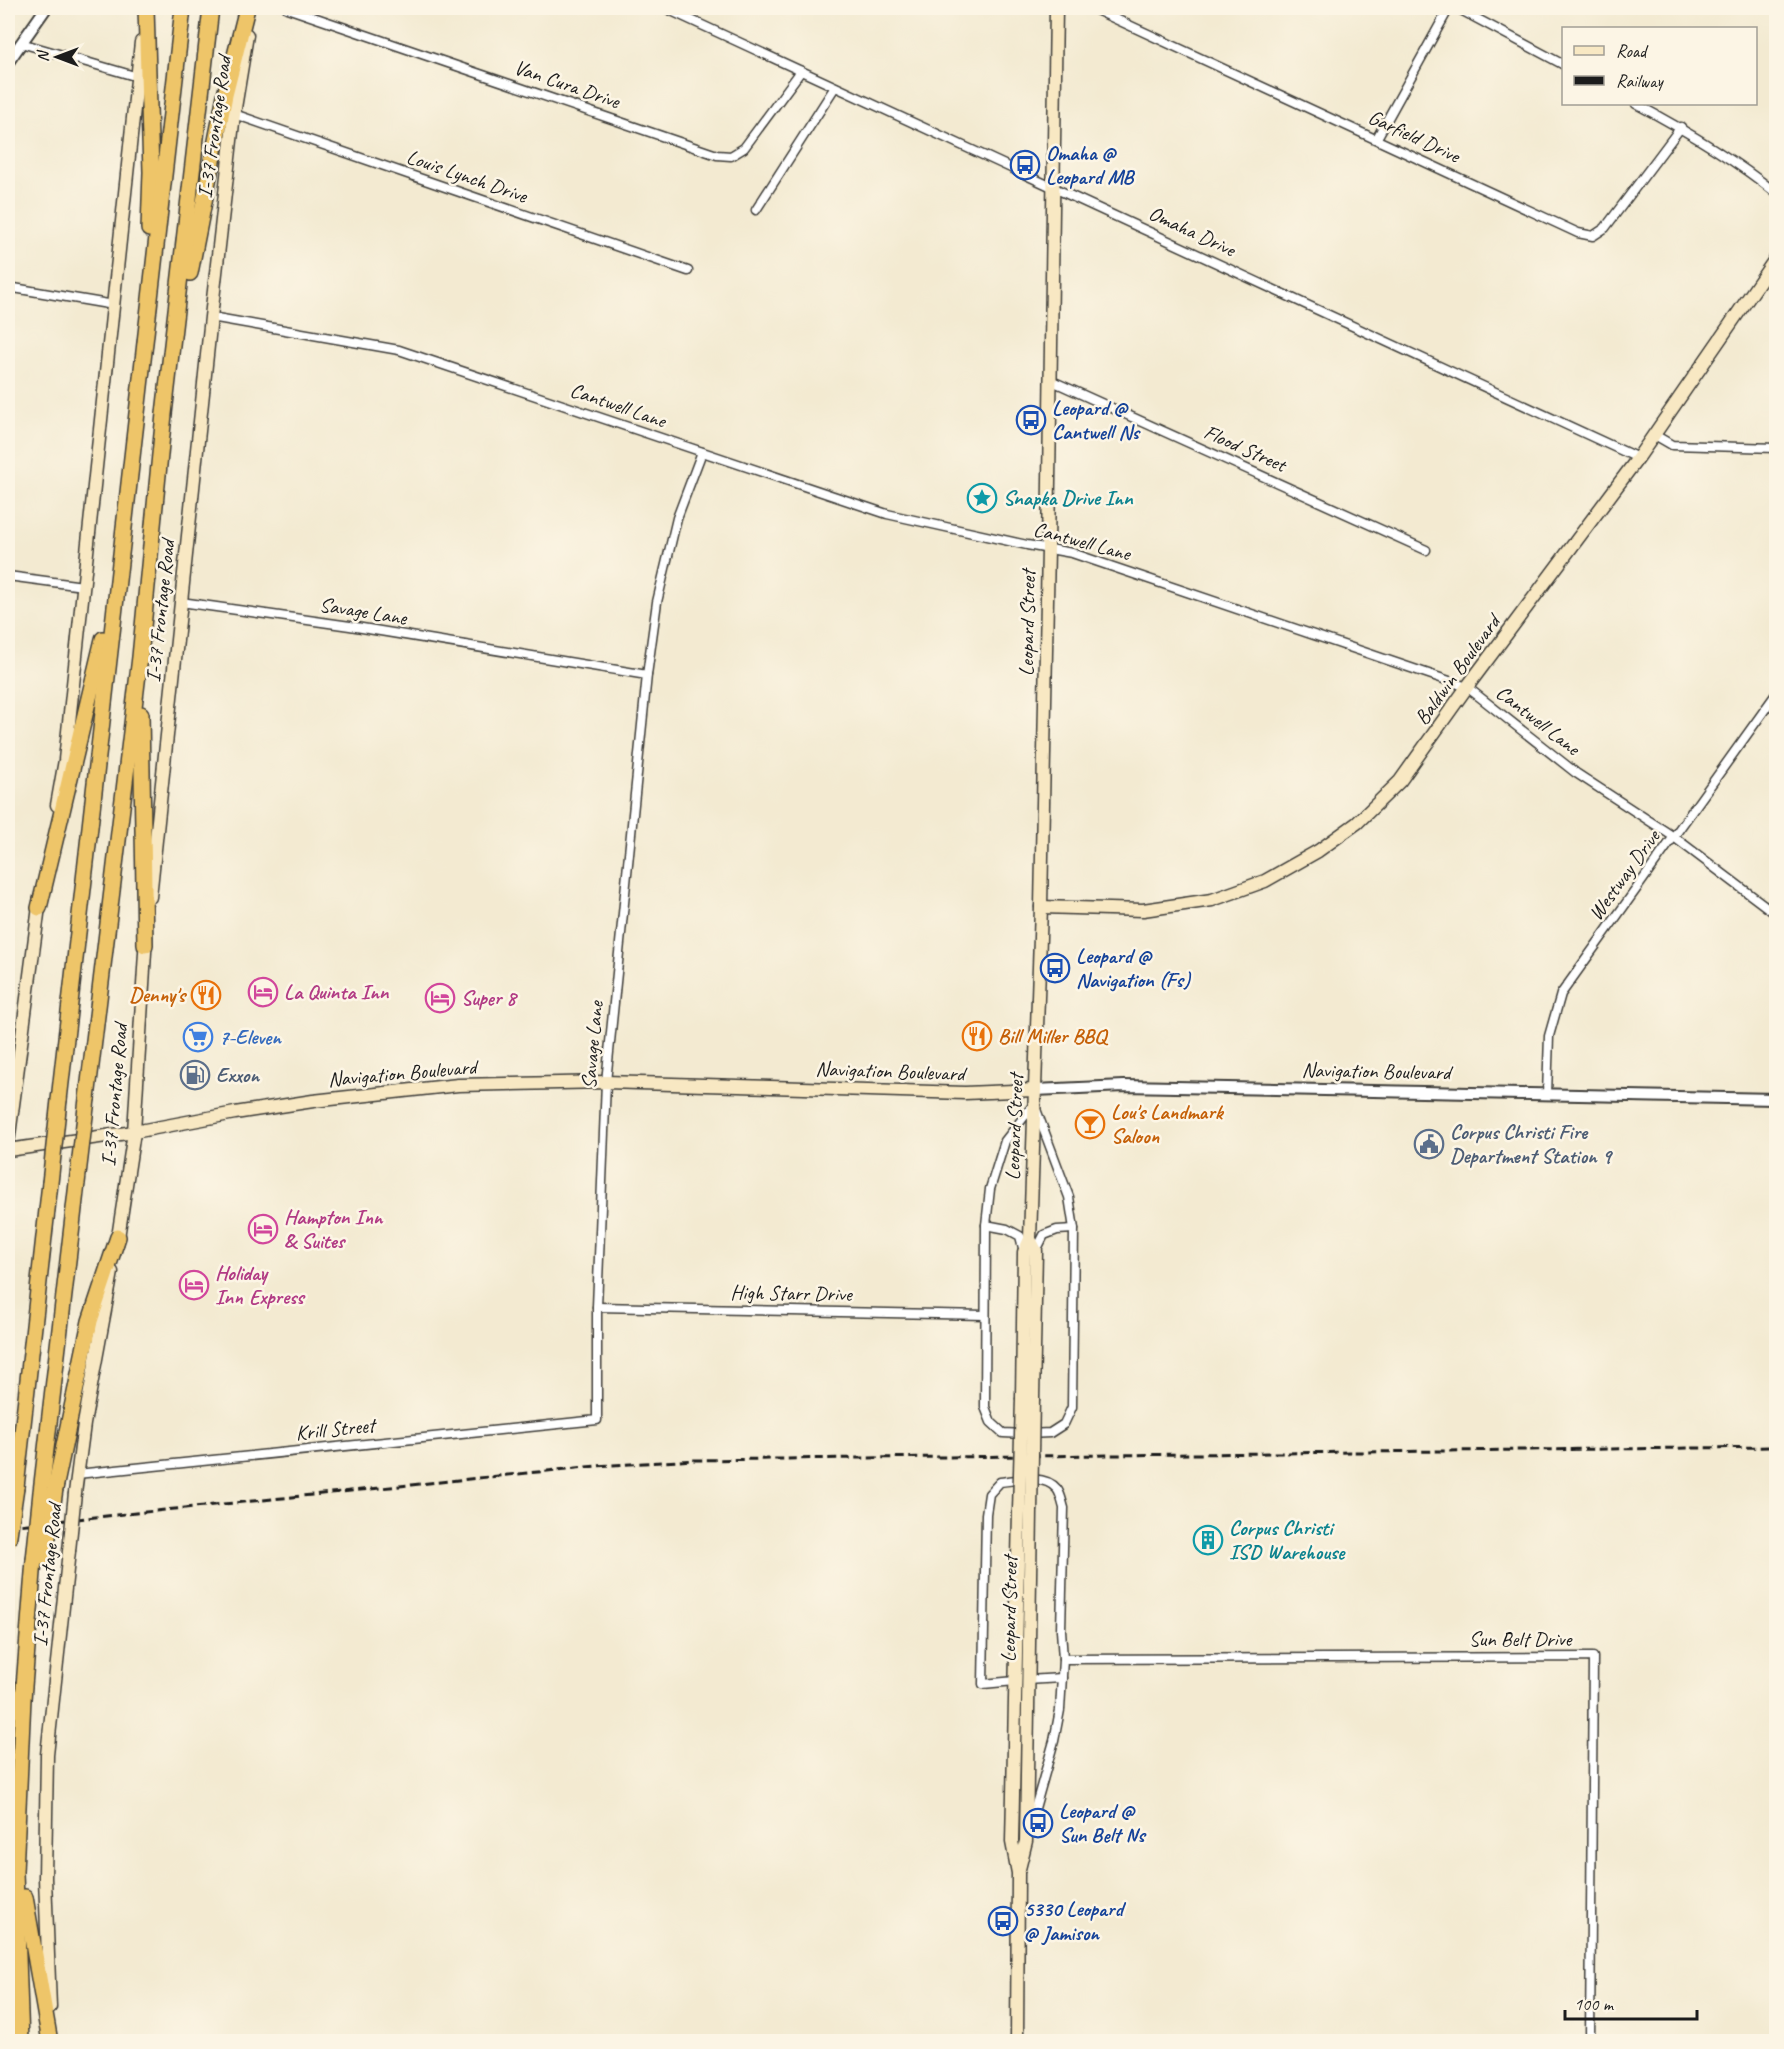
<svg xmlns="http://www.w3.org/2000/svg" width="1784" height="2049" font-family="Caveat,sans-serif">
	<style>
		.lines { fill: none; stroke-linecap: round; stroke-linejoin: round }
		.minor-casing { stroke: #3c3b37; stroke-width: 11 }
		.tertiary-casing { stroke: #3c3b37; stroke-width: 14 }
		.secondary-casing { stroke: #3c3b37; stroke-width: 15 }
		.motorway-casing { stroke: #3c3b37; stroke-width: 18 }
		.minor { stroke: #fff; stroke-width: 8 }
		.tertiary { stroke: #fff; stroke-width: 10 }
		.secondary { stroke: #f8e8c3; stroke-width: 12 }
		.motorway { stroke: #eec569; stroke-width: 15 }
		.rail { stroke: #1c1c1c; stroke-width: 3; stroke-dasharray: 9 4.5; stroke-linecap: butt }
		.secondary-bridge-casing { stroke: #3c3b37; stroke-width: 15; stroke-linecap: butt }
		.motorway-bridge-casing { stroke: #3c3b37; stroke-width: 18; stroke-linecap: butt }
		.secondary-bridge { stroke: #f8e8c3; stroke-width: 12 }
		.motorway-bridge { stroke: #eec569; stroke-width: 15 }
		.labels { text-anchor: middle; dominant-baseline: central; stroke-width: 5; stroke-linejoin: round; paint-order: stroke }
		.street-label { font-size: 21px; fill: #1c1c1c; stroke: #fcf5e5 }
		.transit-label { font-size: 21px; font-weight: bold; fill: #164399; stroke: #fcf5e5; text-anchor: start }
		.culture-label { font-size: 21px; font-weight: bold; fill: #0d838f; stroke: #fcf5e5; text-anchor: start }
		.hotel-label { font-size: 21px; font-weight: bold; fill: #b23c85; stroke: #fcf5e5; text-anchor: start }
		.food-label { font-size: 21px; font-weight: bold; fill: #c56008; stroke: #fcf5e5; text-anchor: start }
		.shop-label { font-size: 21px; font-weight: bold; fill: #366cbe; stroke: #fcf5e5; text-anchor: start }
		.service-label { font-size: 21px; font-weight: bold; fill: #4e5e75; stroke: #fcf5e5; text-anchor: start }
	</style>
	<rect width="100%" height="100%" fill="#fcf5e5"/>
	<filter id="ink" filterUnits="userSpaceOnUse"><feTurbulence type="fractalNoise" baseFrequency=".0167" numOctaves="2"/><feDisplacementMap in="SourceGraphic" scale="12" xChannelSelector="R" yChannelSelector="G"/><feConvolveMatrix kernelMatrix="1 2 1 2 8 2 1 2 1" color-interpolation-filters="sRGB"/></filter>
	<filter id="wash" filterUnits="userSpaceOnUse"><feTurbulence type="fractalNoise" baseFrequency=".008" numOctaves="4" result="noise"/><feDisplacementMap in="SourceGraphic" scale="24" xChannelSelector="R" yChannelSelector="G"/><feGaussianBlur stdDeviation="1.35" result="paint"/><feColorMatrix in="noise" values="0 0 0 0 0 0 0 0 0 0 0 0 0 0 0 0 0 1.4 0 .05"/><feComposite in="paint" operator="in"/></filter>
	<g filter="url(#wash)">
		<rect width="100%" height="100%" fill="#f3ead1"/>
	</g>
	<g filter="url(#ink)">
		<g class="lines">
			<!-- minor casing -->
			<g class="minor-casing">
				<g id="minor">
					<path d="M 287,8 L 717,155 L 731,156 L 744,148 L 801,71"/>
					<path d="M 665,8 L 1638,458"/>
					<path d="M 1092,8 L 1578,233 L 1593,236 L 1605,228 L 1681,127"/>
					<path d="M 1457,8 L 1564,65"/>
					<path d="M 21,43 L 138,77"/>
					<path d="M 1636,104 C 1685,130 1733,158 1776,193"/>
					<path d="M 234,114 L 688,271"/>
					<path d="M 1377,138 L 1449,8"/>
					<path d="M 756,210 L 835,87"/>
					<path d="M 8,287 L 114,305"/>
					<path d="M 211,317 L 399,350 L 887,514 L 1027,545 L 1072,553 L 1467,687 L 1576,773 L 1674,837 L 1776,914"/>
					<path d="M 1050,380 L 1426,550"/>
					<path d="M 1653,434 L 1672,445 L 1776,448"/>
					<path d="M 8,576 L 83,586"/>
					<path d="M 181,602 L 350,626 L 647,675"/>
					<path d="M 1547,1094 L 1549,1036 L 1561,994 L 1776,694"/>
					<path d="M 1034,1104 L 1069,1197 L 1074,1229 L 1072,1407 L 1064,1424 L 1050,1433 L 1028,1434 L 1003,1433 L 991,1422 L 985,1407 L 986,1225 L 990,1189 L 1005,1141 Z"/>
					<path d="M 986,1225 L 1007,1229 L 1020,1236 L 1024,1252"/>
					<path d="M 1036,1251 L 1044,1235 L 1057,1230 L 1074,1229"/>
					<path d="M 597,1307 L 985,1315"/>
					<path d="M 77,1474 L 597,1420 L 597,1307 L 606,1082 L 647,675 L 657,602 L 677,518 L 702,452"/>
					<path d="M 1063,1659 L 1593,1657 L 1590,2042"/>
					<path d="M 1027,1680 L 1062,1678"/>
					<path d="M 1015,1681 L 983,1684 L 986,1514 L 989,1494 L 1000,1482 C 1017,1480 1045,1474 1057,1489 C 1061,1494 1062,1502 1064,1508 L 1061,1630 L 1063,1659 L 1060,1710 L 1054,1741 L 1030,1826"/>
				</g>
			</g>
			<!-- tertiary casing -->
			<g class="tertiary-casing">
				<g id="tertiary">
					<path d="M 8,62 L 46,8"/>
					<path d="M 1035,1090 L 1124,1086 L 1776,1099"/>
				</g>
			</g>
			<!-- secondary casing -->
			<g class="secondary-casing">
				<g id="secondary">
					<path d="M 57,805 L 65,760 L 141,42"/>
					<path d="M 150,897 L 211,317 L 234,114 L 247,35"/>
					<path d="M 1041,907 L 1143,910 L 1212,900 L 1265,881 L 1318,851 L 1357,823 L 1400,781 L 1467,687 L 1638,458 L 1776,258"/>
					<path d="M 8,1143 L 40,899"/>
					<path d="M 8,1150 L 134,1132 L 235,1113 L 313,1101 L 458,1085 L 606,1082 L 965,1093 L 1035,1090"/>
					<path d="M 1030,1239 L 1036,1251 L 1033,1399"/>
					<path d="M 117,1244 L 134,1132 L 146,936"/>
					<path d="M 1022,1398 L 1024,1252 L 1030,1239 L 1041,907 L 1048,548 L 1056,8"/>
					<path d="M 75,1493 L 84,1424 L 112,1272"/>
					<path d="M 1019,1869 L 1026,1841 L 1031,1511"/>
					<path d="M 50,2007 L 45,1878 L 47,1755 L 69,1551"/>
					<path d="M 1017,2042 L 1018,1873 L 1012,1842 L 1019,1511"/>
				</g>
			</g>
			<!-- motorway casing -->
			<g class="motorway-casing">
				<g id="motorway">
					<path d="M 146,8 L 151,172 L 149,229"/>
					<path d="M 190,273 L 225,95 L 247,8"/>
					<path d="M 141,714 L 145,945"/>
					<path d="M 39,908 L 103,639"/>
					<path d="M 87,1099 L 140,657 L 164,414 L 211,8"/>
					<path d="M 59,1100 L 183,8"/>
					<path d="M 16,1487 L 50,1183"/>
					<path d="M 55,1489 L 90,1321 L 118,1237"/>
					<path d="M 41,1492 L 77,1183"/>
					<path d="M 25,1897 L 50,2042"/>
					<path d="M 21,2042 L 15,1872 L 23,1699 L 34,1560"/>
				</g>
			</g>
			<!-- minor -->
			<use href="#minor" class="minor"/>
			<!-- tertiary -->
			<use href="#tertiary" class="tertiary"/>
			<!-- secondary -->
			<use href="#secondary" class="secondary"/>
			<!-- motorway -->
			<use href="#motorway" class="motorway"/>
			<!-- rail -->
			<path class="rail" d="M 8,1526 L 596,1466 L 695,1460 L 1776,1447"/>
			<!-- secondary-bridge casing -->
			<g class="secondary-bridge-casing">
				<g id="secondary-bridge">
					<path d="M 1019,1511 L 1022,1398"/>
					<path d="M 1031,1511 L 1033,1399"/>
					<path d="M 69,1551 L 75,1493"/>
				</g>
			</g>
			<!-- motorway-bridge casing -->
			<g class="motorway-bridge-casing">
				<g id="motorway-bridge">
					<path d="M 50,1183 L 59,1100"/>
					<path d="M 77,1183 L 87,1099"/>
					<path d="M 8,1542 L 16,1487"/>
					<path d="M 45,1558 L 55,1489"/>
					<path d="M 34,1560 L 41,1492"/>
				</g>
			</g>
			<!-- secondary-bridge -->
			<use href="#secondary-bridge" class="secondary-bridge"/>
			<!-- motorway-bridge -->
			<use href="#motorway-bridge" class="motorway-bridge"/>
		</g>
	</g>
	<!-- icons -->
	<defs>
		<g id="bus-ring" transform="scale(1.5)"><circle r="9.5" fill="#fcf5e5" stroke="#1a4fb4" stroke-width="1.5"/><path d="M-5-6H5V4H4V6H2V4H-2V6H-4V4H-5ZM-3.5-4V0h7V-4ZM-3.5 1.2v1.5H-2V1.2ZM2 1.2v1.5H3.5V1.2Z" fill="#1a4fb4"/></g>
		<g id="sight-ring" transform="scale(1.5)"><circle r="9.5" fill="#fcf5e5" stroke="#0f9aa8" stroke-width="1.5"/><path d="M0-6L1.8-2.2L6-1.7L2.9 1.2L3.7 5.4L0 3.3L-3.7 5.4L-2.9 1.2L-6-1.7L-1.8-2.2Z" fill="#0f9aa8"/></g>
		<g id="hotel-ring" transform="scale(1.5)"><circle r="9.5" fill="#fcf5e5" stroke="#d1479c" stroke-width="1.5"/><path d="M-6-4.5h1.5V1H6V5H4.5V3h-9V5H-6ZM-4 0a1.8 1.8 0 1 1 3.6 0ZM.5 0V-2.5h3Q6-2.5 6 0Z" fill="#d1479c"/></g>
		<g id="restaurant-ring" transform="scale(1.5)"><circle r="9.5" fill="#fcf5e5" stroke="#e8710a" stroke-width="1.5"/><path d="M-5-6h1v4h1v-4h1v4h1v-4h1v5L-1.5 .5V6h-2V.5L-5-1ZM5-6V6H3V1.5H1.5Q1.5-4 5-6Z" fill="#e8710a"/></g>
		<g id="supermarket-ring" transform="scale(1.5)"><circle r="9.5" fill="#fcf5e5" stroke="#3f7fe0" stroke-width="1.5"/><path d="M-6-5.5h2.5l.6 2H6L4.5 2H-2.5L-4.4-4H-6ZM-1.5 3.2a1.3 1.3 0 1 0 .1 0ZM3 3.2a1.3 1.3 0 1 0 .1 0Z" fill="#3f7fe0"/></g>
		<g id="fuel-ring" transform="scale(1.5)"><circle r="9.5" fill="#fcf5e5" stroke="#5c6f8a" stroke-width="1.5"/><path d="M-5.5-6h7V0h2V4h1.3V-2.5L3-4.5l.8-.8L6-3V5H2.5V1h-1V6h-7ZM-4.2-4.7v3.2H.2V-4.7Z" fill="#5c6f8a"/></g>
		<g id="bar-ring" transform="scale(1.5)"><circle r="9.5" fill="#fcf5e5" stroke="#e8710a" stroke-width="1.5"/><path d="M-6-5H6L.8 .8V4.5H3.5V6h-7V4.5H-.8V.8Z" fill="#e8710a"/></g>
		<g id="civic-ring" transform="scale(1.5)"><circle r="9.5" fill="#fcf5e5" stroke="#5c6f8a" stroke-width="1.5"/><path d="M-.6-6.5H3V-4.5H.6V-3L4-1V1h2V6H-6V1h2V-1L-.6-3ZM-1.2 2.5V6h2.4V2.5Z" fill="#5c6f8a"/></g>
		<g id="building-ring" transform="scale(1.5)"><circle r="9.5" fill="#fcf5e5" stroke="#0f9aa8" stroke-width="1.5"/><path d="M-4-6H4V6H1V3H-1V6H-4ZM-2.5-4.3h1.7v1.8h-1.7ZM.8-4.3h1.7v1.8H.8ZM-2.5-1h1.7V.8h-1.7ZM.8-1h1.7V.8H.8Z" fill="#0f9aa8"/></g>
	</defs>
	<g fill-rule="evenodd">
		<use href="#bus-ring" x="1025" y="165"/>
		<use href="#bus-ring" x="1031" y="420"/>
		<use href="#sight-ring" x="982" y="498"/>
		<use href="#bus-ring" x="1055" y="968"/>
		<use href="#hotel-ring" x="263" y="992"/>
		<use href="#restaurant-ring" x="206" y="995"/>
		<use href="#hotel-ring" x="440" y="998"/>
		<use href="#restaurant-ring" x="977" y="1036"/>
		<use href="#supermarket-ring" x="198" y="1037"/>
		<use href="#fuel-ring" x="195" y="1075"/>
		<use href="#bar-ring" x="1090" y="1124"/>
		<use href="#civic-ring" x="1429" y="1144"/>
		<use href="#hotel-ring" x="263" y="1229"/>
		<use href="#hotel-ring" x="194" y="1285"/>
		<use href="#building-ring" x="1208" y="1540"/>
		<use href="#bus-ring" x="1038" y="1823"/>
		<use href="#bus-ring" x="1003" y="1921"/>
	</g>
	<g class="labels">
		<!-- street labels -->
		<g class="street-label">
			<text transform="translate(567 84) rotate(19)">Van Cura Drive</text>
			<text transform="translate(214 127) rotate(-82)">I-37 Frontage Road</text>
			<text transform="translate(1414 136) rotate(25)">Garfield Drive</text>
			<text transform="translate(467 176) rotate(19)">Louis Lynch Drive</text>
			<text transform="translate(1192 231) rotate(25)">Omaha Drive</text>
			<text transform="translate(618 405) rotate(19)">Cantwell Lane</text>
			<text transform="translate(1245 448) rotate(24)">Flood Street</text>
			<text transform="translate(1082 541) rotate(15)">Cantwell Lane</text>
			<text transform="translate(160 611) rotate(-84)">I-37 Frontage Road</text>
			<text transform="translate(363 611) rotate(9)">Savage Lane</text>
			<text transform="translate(1027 623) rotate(-89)">Leopard Street</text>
			<text transform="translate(1457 670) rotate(-54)">Baldwin Boulevard</text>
			<text transform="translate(1538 720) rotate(38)">Cantwell Lane</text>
			<text transform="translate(1624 875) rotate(-54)">Westway Drive</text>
			<text transform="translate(592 1045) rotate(-85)">Savage Lane</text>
			<text transform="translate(890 1071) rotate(2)">Navigation Boulevard</text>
			<text transform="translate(1376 1071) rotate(1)">Navigation Boulevard</text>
			<text transform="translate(402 1073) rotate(-5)">Navigation Boulevard</text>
			<text transform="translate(114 1095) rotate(-85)">I-37 Frontage Road</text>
			<text transform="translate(1014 1127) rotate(-88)">Leopard Street</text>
			<text transform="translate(791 1293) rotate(1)">High Starr Drive</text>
			<text transform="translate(335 1429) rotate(-6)">Krill Street</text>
			<text transform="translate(47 1575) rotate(-84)">I-37 Frontage Road</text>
			<text transform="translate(1009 1609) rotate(-89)">Leopard Street</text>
			<text x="1520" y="1639">Sun Belt Drive</text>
		</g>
		<!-- transit labels -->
		<g class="transit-label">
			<text x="1046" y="153">Omaha @<tspan x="1046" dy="24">Leopard MB</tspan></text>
			<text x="1052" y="408">Leopard @<tspan x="1052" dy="24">Cantwell Ns</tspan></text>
			<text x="1076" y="956">Leopard @<tspan x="1076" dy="24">Navigation (Fs)</tspan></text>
			<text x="1059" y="1811">Leopard @<tspan x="1059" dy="24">Sun Belt Ns</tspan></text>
			<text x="1024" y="1909">5330 Leopard<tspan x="1024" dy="24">@ Jamison</tspan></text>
		</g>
		<!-- culture labels -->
		<g class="culture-label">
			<text x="1003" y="498">Snapka Drive Inn</text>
			<text x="1229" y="1528">Corpus Christi<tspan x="1229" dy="24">ISD Warehouse</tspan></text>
		</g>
		<!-- hotel labels -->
		<g class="hotel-label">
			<text x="284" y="992">La Quinta Inn</text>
			<text x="461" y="998">Super 8</text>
			<text x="284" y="1217">Hampton Inn<tspan x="284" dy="24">&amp; Suites</tspan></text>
			<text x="215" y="1273">Holiday<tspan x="215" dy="24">Inn Express</tspan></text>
		</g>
		<!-- food labels -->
		<g class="food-label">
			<text x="185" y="995" text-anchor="end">Denny's</text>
			<text x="998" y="1036">Bill Miller BBQ</text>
			<text x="1111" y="1112">Lou's Landmark<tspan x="1111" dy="24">Saloon</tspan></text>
		</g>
		<!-- shop labels -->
		<g class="shop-label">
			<text x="219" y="1037">7-Eleven</text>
		</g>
		<!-- service labels -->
		<g class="service-label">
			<text x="216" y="1075">Exxon</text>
			<text x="1450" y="1132">Corpus Christi Fire<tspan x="1450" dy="24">Department Station 9</tspan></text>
		</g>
	</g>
	<!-- margin -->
	<rect width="1784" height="2049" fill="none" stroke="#fcf5e5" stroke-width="30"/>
	<!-- legend -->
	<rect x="1562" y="27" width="195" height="78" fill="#fcf5e5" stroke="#a29e95" stroke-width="1.5"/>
	<rect x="1574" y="46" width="30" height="9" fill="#f8e8c3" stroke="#a29e95" stroke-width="1.5"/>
	<text x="1616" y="57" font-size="18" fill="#1c1c1c">Road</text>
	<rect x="1574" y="76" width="30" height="9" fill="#1c1c1c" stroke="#a29e95" stroke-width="1.5"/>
	<text x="1616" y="87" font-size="18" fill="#1c1c1c">Railway</text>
	<!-- north arrow -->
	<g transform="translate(57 57) rotate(270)" stroke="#fcf5e5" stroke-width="4.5" paint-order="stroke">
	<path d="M0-4.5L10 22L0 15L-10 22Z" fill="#1c1c1c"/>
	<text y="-9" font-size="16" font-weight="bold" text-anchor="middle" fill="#1c1c1c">N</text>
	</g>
	<!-- scale -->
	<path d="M1565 2010v9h132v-9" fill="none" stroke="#1c1c1c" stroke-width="3"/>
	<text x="1574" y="2010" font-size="18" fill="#1c1c1c" stroke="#fcf5e5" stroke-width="4.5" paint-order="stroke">100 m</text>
</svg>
